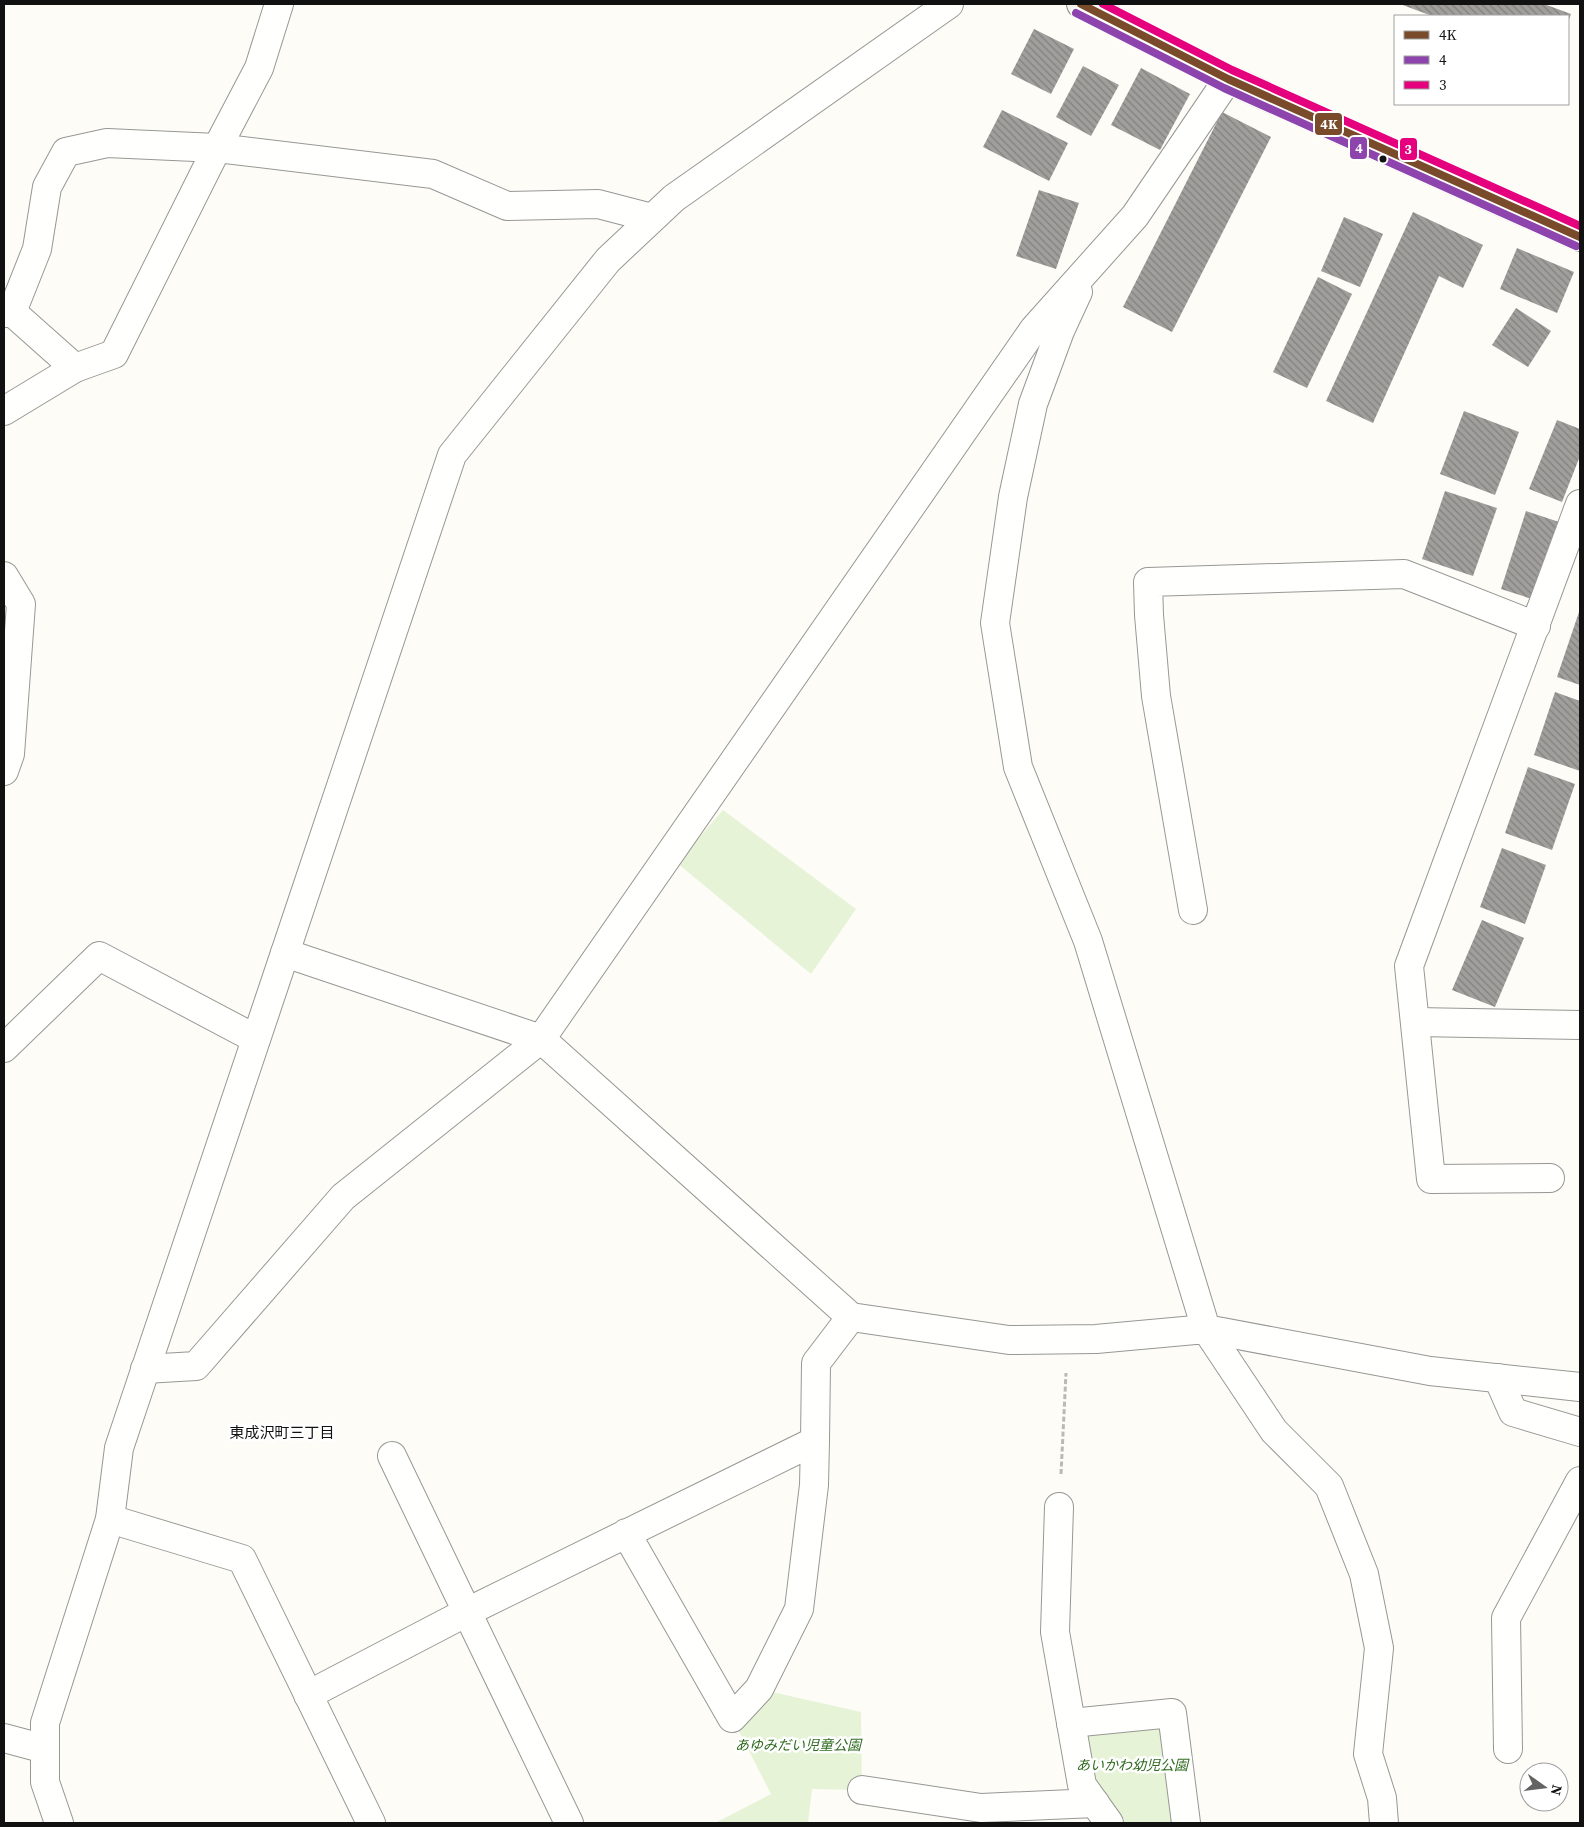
<svg xmlns="http://www.w3.org/2000/svg" width="1584" height="1827" font-family="'Source Serif 4','Noto Sans JP',serif">
	<style>
		.park { fill: #e7f3d7 }
		.building { fill: url(#building-back-hatch) }
		.lines { fill: none; stroke-linecap: round; stroke-linejoin: round }
		.street-casing { stroke: #979795; stroke-width: 30 }
		.secondary-casing { stroke: #8e8d8b; stroke-width: 30 }
		.path { stroke: #b9b9b8; stroke-width: 3; stroke-dasharray: 5 2.5; stroke-linecap: butt }
		.street { stroke: #fffffe; stroke-width: 28 }
		.secondary { stroke: #f6f4eb; stroke-width: 28 }
		.bus-1-casing { stroke: #fff; stroke-width: 11 }
		.bus-2-casing { stroke: #fff; stroke-width: 11 }
		.bus-3-casing { stroke: #fff; stroke-width: 11 }
		.bus-1 { stroke: #7a4b2a; stroke-width: 8 }
		.bus-2 { stroke: #8e44ad; stroke-width: 8 }
		.bus-3 { stroke: #e5007d; stroke-width: 8 }
		.bus-dot { fill: #111; stroke: #fff; stroke-width: 2 }
		.labels { text-anchor: middle; dominant-baseline: central; stroke-width: 5; stroke-linejoin: round; paint-order: stroke }
		.park-label { font-size: 14px; font-style: italic; fill: #2f6b1f; stroke: #fff }
		.neighbourhood-label { font-size: 15px; fill: #111; stroke: #fff }
		.line-badge { stroke: #fff; stroke-width: 2 }
		.badge-label { font-size: 14px; text-anchor: middle; font-weight: bold; fill: #fff }
	</style>
	<defs>
		<pattern id="building-back-hatch" width="6" height="6" patternUnits="userSpaceOnUse" patternTransform="scale(1.25)"><rect width="6" height="6" fill="#a19f9c"/><path d="M-1 5l2 2M0 0l6 6M5-1l2 2" fill="none" stroke="#82807e"/></pattern>
	</defs>
	<rect width="100%" height="100%" fill="#fdfcf7"/>
	<!-- park -->
	<g class="park">
		<path d="M 723,810 L 856,909 L 811,974 L 677,863 Z"/>
		<path d="M 759,1689 L 861,1712 L 862,1790 L 812,1789 L 808,1823 L 715,1823 L 771,1794 L 732,1718 Z"/>
		<path d="M 1172,1713 L 1186,1823 L 1109,1823 L 1071,1723 Z"/>
	</g>
	<!-- building -->
	<g class="building">
		<path d="M 1400,4 L 1544,4 L 1571,14 L 1568,22 L 1568,16 L 1432,16 Z"/>
		<path d="M 1034,29 L 1074,49 L 1051,94 L 1011,74 Z"/>
		<path d="M 1083,66 L 1119,85 L 1091,136 L 1056,117 Z"/>
		<path d="M 1141,68 L 1190,94 L 1160,150 L 1111,125 Z"/>
		<path d="M 1002,110 L 1068,143 L 1049,181 L 983,147 Z"/>
		<path d="M 1222,112 L 1271,137 L 1172,332 L 1123,307 Z"/>
		<path d="M 1039,190 L 1079,203 L 1056,269 L 1016,256 Z"/>
		<path d="M 1413,212 L 1483,245 L 1463,288 L 1439,276 L 1373,423 L 1326,401 Z"/>
		<path d="M 1344,217 L 1383,234 L 1360,287 L 1321,271 Z"/>
		<path d="M 1517,248 L 1574,272 L 1557,313 L 1500,289 Z"/>
		<path d="M 1318,277 L 1352,294 L 1307,388 L 1273,372 Z"/>
		<path d="M 1516,308 L 1551,331 L 1528,367 L 1492,345 Z"/>
		<path d="M 1464,411 L 1519,432 L 1495,495 L 1440,474 Z"/>
		<path d="M 1557,420 L 1580,429 L 1580,456 L 1562,502 L 1529,489 Z"/>
		<path d="M 1445,491 L 1497,508 L 1473,576 L 1422,559 Z"/>
		<path d="M 1526,511 L 1559,522 L 1535,600 L 1501,589 Z"/>
		<path d="M 1580,609 L 1580,685 L 1557,677 Z"/>
		<path d="M 1555,692 L 1580,701 L 1580,771 L 1534,755 Z"/>
		<path d="M 1528,767 L 1575,784 L 1552,850 L 1505,833 Z"/>
		<path d="M 1502,848 L 1546,865 L 1525,924 L 1480,907 Z"/>
		<path d="M 1482,920 L 1524,938 L 1495,1007 L 1452,990 Z"/>
	</g>
	<g class="lines">
		<!-- street casing -->
		<g class="street-casing">
			<g id="street">
				<path d="M 1078,292 L 1060,331 L 1033,404 L 1013,497 L 995,623 L 1018,767 L 1088,941 L 1206,1329 L 1430,1371 L 1580,1387"/>
				<path d="M 12,312 L 37,249 L 47,187 L 66,152 L 107,143 L 217,148 L 433,174 L 507,206 L 598,204 L 652,218"/>
				<path d="M 4,313 L 12,312 L 75,368"/>
				<path d="M 4,411 L 75,368 L 114,354 L 217,148 L 259,68 L 279,4"/>
				<path d="M 4,576 L 21,604 L 10,754 L 4,771"/>
				<path d="M 1193,910 L 1156,696 L 1149,615 L 1148,582 L 1404,574 L 1536,626"/>
				<path d="M 285,953 L 541,1039 L 851,1317 L 1009,1340 L 1096,1339 L 1206,1329 L 1274,1431 L 1329,1486 L 1364,1574 L 1379,1648 L 1368,1754 L 1382,1798 L 1384,1823"/>
				<path d="M 1416,1022 L 1580,1025"/>
				<path d="M 4,1048 L 99,956 L 256,1039"/>
				<path d="M 1550,1178 L 1431,1179 L 1409,966 L 1580,504"/>
				<path d="M 145,1369 L 196,1366 L 343,1197 L 541,1039 L 1034,329 L 1135,216 L 1228,79"/>
				<path d="M 1498,1378 L 1513,1412 L 1580,1432"/>
				<path d="M 815,1441 L 816,1363 L 851,1317"/>
				<path d="M 1059,1507 L 1055,1632 L 1082,1785 L 1109,1823"/>
				<path d="M 110,1519 L 242,1559 L 371,1823"/>
				<path d="M 308,1695 L 467,1612 L 392,1456"/>
				<path d="M 1071,1723 L 1172,1713 L 1186,1823"/>
				<path d="M 4,1738 L 45,1749"/>
				<path d="M 1508,1749 L 1506,1618 L 1580,1481"/>
				<path d="M 862,1790 L 981,1808 L 1095,1803"/>
				<path d="M 59,1823 L 45,1782 L 45,1723 L 110,1519 L 119,1448 L 452,455 L 608,260 L 674,198 L 949,4"/>
				<path d="M 569,1823 L 467,1612 L 815,1441 L 814,1485 L 799,1609 L 759,1689 L 732,1718 L 626,1533"/>
			</g>
		</g>
		<!-- secondary casing -->
		<g class="secondary-casing">
			<path id="secondary" d="M 1081,4 L 1228,79 L 1580,237"/>
		</g>
		<!-- path -->
		<path class="path" d="M 1061,1474 L 1066,1373"/>
		<!-- street -->
		<use href="#street" class="street"/>
		<!-- secondary -->
		<use href="#secondary" class="secondary"/>
		<!-- bus-1 casing -->
		<g class="bus-1-casing">
			<path id="bus-1" d="M 1081,4 L 1228,79 L 1580,237"/>
		</g>
		<!-- bus-2 casing -->
		<g class="bus-2-casing">
			<path id="bus-2" d="M 1076,13 L 1224,88 L 1576,246"/>
		</g>
		<!-- bus-3 casing -->
		<g class="bus-3-casing">
			<path id="bus-3" d="M 1103,4 L 1232,70 L 1580,226"/>
		</g>
		<!-- bus-1 -->
		<use href="#bus-1" class="bus-1"/>
		<!-- bus-2 -->
		<use href="#bus-2" class="bus-2"/>
		<!-- bus-3 -->
		<use href="#bus-3" class="bus-3"/>
	</g>
	<!-- markers -->
	<circle class="bus-dot" cx="1383" cy="159" r="4.5"/>
	<g class="labels">
		<!-- park labels -->
		<g class="park-label">
			<text x="798" y="1745">あゆみだい児童公園</text>
			<text x="1132" y="1765">あいかわ幼児公園</text>
		</g>
		<!-- neighbourhood labels -->
		<g class="neighbourhood-label">
			<text x="282" y="1432">東成沢町三丁目</text>
		</g>
	</g>
	<g class="line-badge">
		<rect x="1314" y="112" width="29" height="24" rx="5" fill="#7a4b2a"/>
		<rect x="1349" y="136" width="19" height="24" rx="5" fill="#8e44ad"/>
		<rect x="1399" y="137" width="19" height="24" rx="5" fill="#e5007d"/>
	</g>
	<g class="badge-label">
		<text x="1329" y="129">4K</text>
		<text x="1359" y="153">4</text>
		<text x="1408" y="154">3</text>
	</g>
	<!-- border -->
	<rect width="1584" height="1827" fill="none" stroke="#111111" stroke-width="10"/>
	<!-- legend -->
	<rect x="1394" y="15" width="175" height="90" fill="#ffffff" stroke="#a0a0a0"/>
	<rect x="1404" y="31" width="25" height="8" fill="#7a4b2a" stroke="#a0a0a0"/>
	<text x="1439" y="40" font-size="15" fill="#111111">4K</text>
	<rect x="1404" y="56" width="25" height="8" fill="#8e44ad" stroke="#a0a0a0"/>
	<text x="1439" y="65" font-size="15" fill="#111111">4</text>
	<rect x="1404" y="81" width="25" height="8" fill="#e5007d" stroke="#a0a0a0"/>
	<text x="1439" y="90" font-size="15" fill="#111111">3</text>
	<!-- north arrow -->
	<g transform="translate(1544 1787) rotate(104)"><circle r="24" fill="#ffffff" stroke="#a0a0a0"/>
	<path d="M0-4L9 19L0 12L-9 19Z" fill="#646362"/>
	<text y="-8" font-size="14" font-weight="bold" text-anchor="middle" fill="#111111">N</text>
	</g>
</svg>
